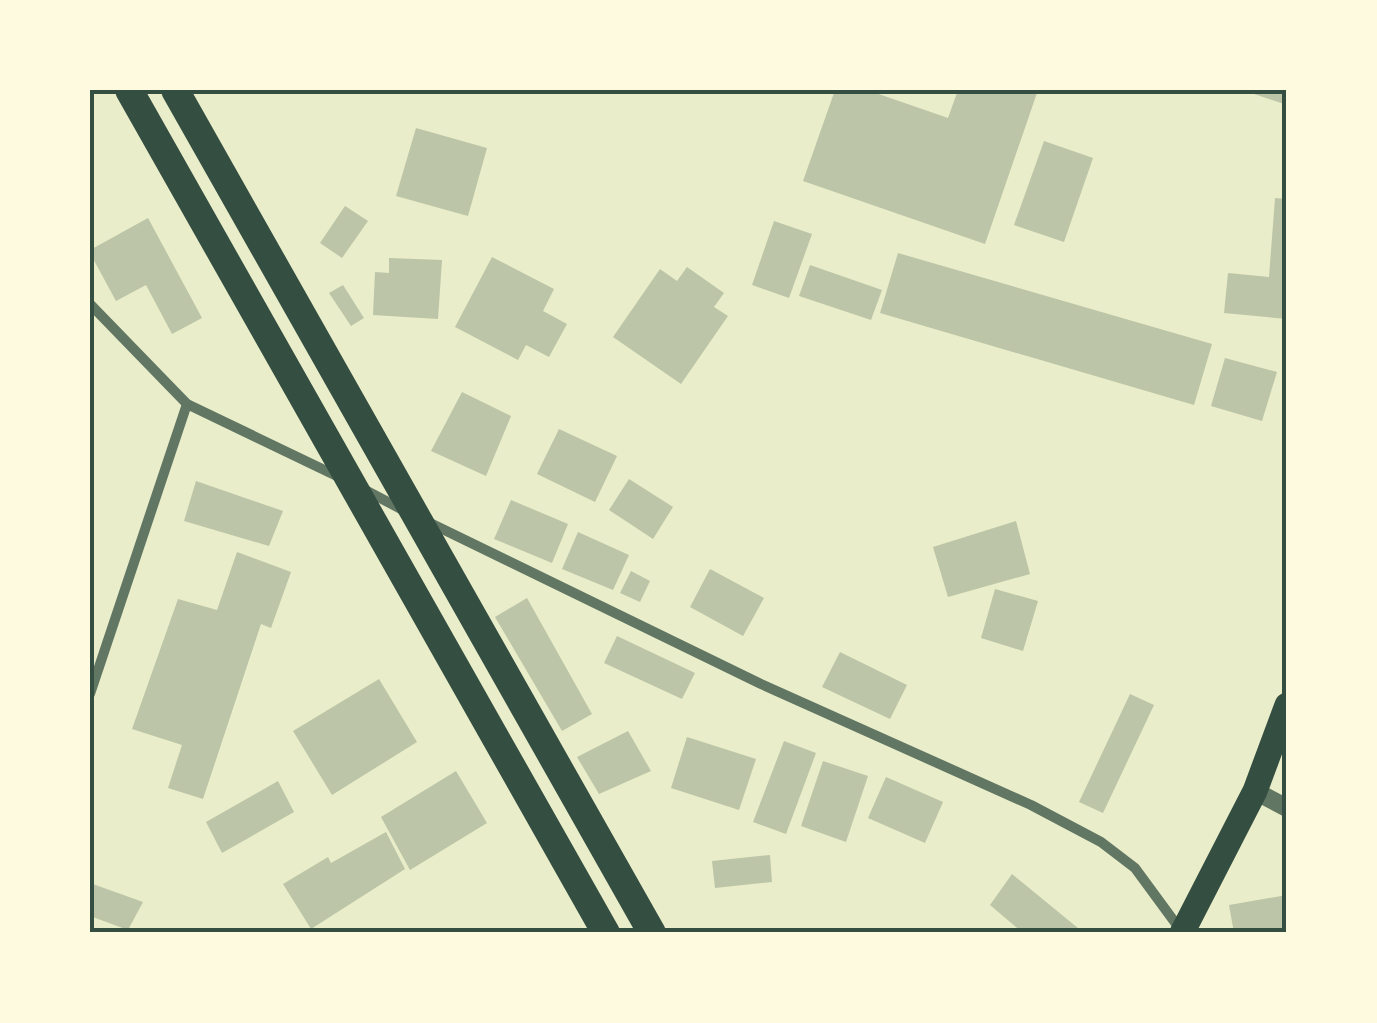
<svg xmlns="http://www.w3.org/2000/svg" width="1377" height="1023" font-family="Commissioner,sans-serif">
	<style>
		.building { fill: #bcc5a7 }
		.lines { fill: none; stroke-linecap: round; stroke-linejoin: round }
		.minor { stroke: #617663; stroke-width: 10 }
		.tertiary { stroke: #617663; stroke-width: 18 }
		.primary { stroke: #344e41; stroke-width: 25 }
		.trunk { stroke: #344e41; stroke-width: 28 }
		.neatline { fill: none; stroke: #344e41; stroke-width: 4 }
	</style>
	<rect width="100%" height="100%" fill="#e9edc9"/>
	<!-- building -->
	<g class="building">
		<path d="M 835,90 L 867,90 L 948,118 L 958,90 L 1038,90 L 985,244 L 803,181 Z"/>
		<path d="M 1245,90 L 1287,90 L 1287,105 L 1245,91 Z"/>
		<path d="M 416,128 L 487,148 L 468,216 L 396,196 Z"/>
		<path d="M 1044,141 L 1093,158 L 1064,242 L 1014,225 Z"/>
		<path d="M 1275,198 L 1287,199 L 1287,319 L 1224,313 L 1228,273 L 1269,277 Z"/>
		<path d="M 345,206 L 368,221 L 342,258 L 320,243 Z"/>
		<path d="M 148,218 L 202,318 L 172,334 L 146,285 L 116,301 L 90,253 L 90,250 Z"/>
		<path d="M 774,221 L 812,234 L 789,298 L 752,285 Z"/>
		<path d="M 898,253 L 1212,344 L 1194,405 L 880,313 Z"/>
		<path d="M 492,257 L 554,289 L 543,311 L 567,324 L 549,357 L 526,345 L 518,360 L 455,327 Z"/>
		<path d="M 389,258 L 442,260 L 438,319 L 373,315 L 375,272 L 389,273 Z"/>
		<path d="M 810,265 L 882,290 L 871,320 L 799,296 Z"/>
		<path d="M 687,267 L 724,293 L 714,307 L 728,316 L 681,384 L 613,337 L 660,269 L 677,281 Z"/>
		<path d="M 343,285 L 364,318 L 351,326 L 329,293 Z"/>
		<path d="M 1225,358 L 1277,372 L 1262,421 L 1211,406 Z"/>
		<path d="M 462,392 L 511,416 L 486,476 L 431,451 Z"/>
		<path d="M 559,429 L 617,456 L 595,502 L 537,474 Z"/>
		<path d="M 629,479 L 673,507 L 653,539 L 609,510 Z"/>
		<path d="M 196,481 L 283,511 L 269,546 L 184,521 Z"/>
		<path d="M 511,500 L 568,524 L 552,563 L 494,539 Z"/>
		<path d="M 1016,521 L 1030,574 L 948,597 L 933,547 Z"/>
		<path d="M 578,532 L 629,555 L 613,590 L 562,569 Z"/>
		<path d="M 237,552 L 291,572 L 271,628 L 261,624 L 203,799 L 168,788 L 182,745 L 132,729 L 178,599 L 217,610 Z"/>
		<path d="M 710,569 L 764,598 L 743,636 L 690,607 Z"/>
		<path d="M 631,571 L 650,581 L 640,602 L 620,593 Z"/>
		<path d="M 995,589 L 1038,601 L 1023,651 L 981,638 Z"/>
		<path d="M 527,598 L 592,714 L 562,731 L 495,617 Z"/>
		<path d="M 617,636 L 695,673 L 682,699 L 604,663 Z"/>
		<path d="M 840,652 L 907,685 L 890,719 L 822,687 Z"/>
		<path d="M 379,679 L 417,742 L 332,795 L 293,731 Z"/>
		<path d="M 1130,694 L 1154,705 L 1103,813 L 1079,802 Z"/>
		<path d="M 628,731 L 651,771 L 599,794 L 577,757 Z"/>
		<path d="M 687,737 L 756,759 L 739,810 L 671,788 Z"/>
		<path d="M 784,741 L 816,753 L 786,834 L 753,822 Z"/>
		<path d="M 823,761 L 868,776 L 846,842 L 801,826 Z"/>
		<path d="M 456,771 L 487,823 L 410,870 L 381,817 Z"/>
		<path d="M 886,777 L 943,802 L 925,843 L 868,818 Z"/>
		<path d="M 278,781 L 294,812 L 222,853 L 206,822 Z"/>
		<path d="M 386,832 L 405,869 L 311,929 L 283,884 L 328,857 L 331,863 Z"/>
		<path d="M 770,855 L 772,882 L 715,888 L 712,861 Z"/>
		<path d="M 1012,874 L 1084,933 L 1023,933 L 990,905 Z"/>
		<path d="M 90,883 L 143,902 L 128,930 L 90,916 Z"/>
		<path d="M 1287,895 L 1287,933 L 1234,933 L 1229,905 Z"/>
	</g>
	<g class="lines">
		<!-- minor -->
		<g class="minor">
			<path d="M 90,304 L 187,404 L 341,478"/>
			<path d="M 365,490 L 403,510"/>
			<path d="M 428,522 L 761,684 L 1031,805 L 1101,842 L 1135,868 L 1182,932"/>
			<path d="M 90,694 L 187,404"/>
		</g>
		<!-- tertiary -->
		<path class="tertiary" d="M 1255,791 L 1287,808"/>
		<!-- primary -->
		<path class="primary" d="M 1182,933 L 1255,791 L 1287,705"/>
		<!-- trunk -->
		<g class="trunk">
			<path d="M 129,90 L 606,933"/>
			<path d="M 175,90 L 652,933"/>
		</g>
	</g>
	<!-- border -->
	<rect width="1377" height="1023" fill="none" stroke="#fefae0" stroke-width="185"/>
	<rect x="92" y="92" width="1192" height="838" class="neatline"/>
</svg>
